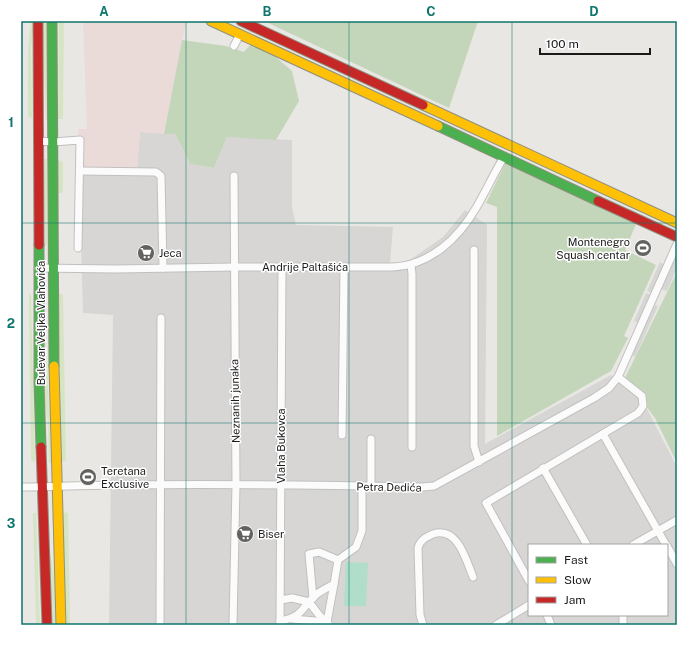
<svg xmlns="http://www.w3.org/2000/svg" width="698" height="646" font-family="'Public Sans',sans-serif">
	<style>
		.residential { fill: #d7d6d4; fill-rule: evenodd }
		.commercial { fill: #eadbd9 }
		.religious { fill: #d6d6d4 }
		.grass { fill: #d5e5c3 }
		.forest { fill: #c4d6ba }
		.pitch { fill: #b0deca }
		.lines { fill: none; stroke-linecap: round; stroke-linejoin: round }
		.street-casing { stroke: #c1c0bf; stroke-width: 9 }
		.fast-casing { stroke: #8f907d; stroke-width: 11 }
		.slow-casing { stroke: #8f907d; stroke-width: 11 }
		.jam-casing { stroke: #8f907d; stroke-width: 11 }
		.street { stroke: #fcfbfb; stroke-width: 7 }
		.fast { stroke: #4caf50; stroke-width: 9 }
		.slow { stroke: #ffc107; stroke-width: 9 }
		.jam { stroke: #c62828; stroke-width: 9 }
		.grid { fill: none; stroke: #0f766e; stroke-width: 1; stroke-opacity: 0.55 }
		.labels { text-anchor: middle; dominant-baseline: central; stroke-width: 3; stroke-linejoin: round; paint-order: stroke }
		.poi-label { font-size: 11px; fill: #1a1a1a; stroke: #fff; text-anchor: start }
		.street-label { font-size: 11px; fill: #1a1a1a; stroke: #fff }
		.neatline { fill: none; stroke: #0f766e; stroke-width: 1.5 }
		.grid-label { font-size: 13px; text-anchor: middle; font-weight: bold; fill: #0f766e }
	</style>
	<rect width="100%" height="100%" fill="#e8e7e3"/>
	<!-- residential -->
	<path class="residential" d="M 140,132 L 175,134 L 190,164 L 214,168 L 227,137 L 292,140 L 292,207 L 296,225 L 393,227 L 390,263 L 407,262 L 443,237 L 465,210 L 487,225 L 485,444 L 611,375 L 636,388 L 677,467 L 677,625 L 109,625 L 113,315 L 83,313 L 79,167 L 137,168 ZM 529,545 L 667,545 L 667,615 L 529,615 Z"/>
	<!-- commercial -->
	<path class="commercial" d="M 186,22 L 164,134 L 140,132 L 137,168 L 79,167 L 78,129 L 87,129 L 83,23 Z"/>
	<!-- religious -->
	<g class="religious">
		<path d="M 478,251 L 484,251 L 483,274 L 478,274 Z"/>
		<path d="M 676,256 L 677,268 L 667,291 L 661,289 Z"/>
		<path d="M 660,262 L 665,265 L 652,293 L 647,291 Z"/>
		<path d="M 478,276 L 484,276 L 483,300 L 478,300 Z"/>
		<path d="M 646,293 L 651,295 L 638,323 L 634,321 Z"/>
		<path d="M 478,302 L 484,302 L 483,325 L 478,325 Z"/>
		<path d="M 655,305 L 658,306 L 635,357 L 632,355 Z"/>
		<path d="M 478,327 L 483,327 L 483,351 L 477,350 Z"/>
		<path d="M 478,352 L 484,352 L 483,376 L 477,376 Z"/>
		<path d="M 478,378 L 483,378 L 483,402 L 477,402 Z"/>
		<path d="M 597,385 L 599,390 L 579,401 L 577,397 Z"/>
		<path d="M 575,397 L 578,402 L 550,418 L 547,413 Z"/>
		<path d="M 545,414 L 548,419 L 520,435 L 517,430 Z"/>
		<rect x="478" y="419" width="5" height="19"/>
		<path d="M 304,489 L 347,490 L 346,495 L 304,494 Z"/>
		<rect x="353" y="497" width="6" height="20"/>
		<path d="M 365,497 L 371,497 L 370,532 L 365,532 Z"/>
	</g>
	<!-- grass -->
	<g class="grass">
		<path d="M 31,21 L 34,21 L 31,48 L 32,118 L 30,118 L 28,116 L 28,48 Z"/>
		<path d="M 42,21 L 47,21 L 47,120 L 46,120 Z"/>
		<path d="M 59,21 L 64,21 L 63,119 L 58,119 Z"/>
		<path d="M 42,159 L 47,159 L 47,245 L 45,245 C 45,216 43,188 42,159 Z"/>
		<path d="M 58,160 L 63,162 L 63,191 L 62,193 L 58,193 Z"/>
		<path d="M 29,294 L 31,294 L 35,462 L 31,461 Z"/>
		<path d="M 58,294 L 62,294 L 63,295 L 66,461 L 62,461 Z"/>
		<path d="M 44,331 L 47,364 L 51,463 L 49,463 L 48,423 L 43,391 Z"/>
		<path d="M 63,512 L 68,513 L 70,625 L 67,625 Z"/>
		<path d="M 33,513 L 36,513 L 40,625 L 36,625 Z"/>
		<path d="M 49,543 L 54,578 L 56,625 L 52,625 L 51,620 Z"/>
	</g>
	<!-- forest -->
	<g class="forest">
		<path d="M 264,21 L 478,21 L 449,108 Z"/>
		<path d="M 182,40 L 226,46 L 244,52 L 251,44 L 269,51 L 292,71 L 299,101 L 276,140 L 227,137 L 214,168 L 190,164 L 175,134 L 164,134 Z"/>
		<path d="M 507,160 L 639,217 L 625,250 L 656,265 L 624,336 L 628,338 L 611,371 L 497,436 L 497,207 L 486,203 Z"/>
		<path d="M 677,272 L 677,463 L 655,418 L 625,378 Z"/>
	</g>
	<!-- pitch -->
	<path class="pitch" d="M 346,562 L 368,563 L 366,606 L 344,606 Z"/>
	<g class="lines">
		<!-- street casing -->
		<g class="street-casing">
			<g id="street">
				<path d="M 234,46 L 240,34"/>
				<path d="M 38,141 L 53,142 L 80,140 L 78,248"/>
				<path d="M 80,171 L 156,172 L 161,176 L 163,268"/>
				<path d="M 474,250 L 474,446 L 479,462"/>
				<path d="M 411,265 L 412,274 L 412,447"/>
				<path d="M 38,268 L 116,269 L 234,267 L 393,267 C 430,265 458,239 476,208 C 486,191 494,173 504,157"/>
				<path d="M 603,434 L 666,545"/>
				<path d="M 342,435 L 344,267"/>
				<path d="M 543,468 L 587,545"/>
				<path d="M 371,486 L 371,439"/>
				<path d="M 21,487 C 53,487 86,485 118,485 C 220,484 321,485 422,487 L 434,486 L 594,398 L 609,388 L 618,377 L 677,244"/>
				<path d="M 633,545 L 677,520"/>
				<path d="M 667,546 L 677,564"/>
				<path d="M 529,581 L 486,503 L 638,413 L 643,406 L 642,396 L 618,377"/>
				<path d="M 313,598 L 309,554 L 319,552 L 338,560"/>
				<path d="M 281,600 L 292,598 L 309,602 L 319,615 L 328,623"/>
				<path d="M 547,615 L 551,625"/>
				<path d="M 623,615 L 623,625"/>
				<path d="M 292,619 L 327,622 L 334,584"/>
				<path d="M 280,621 C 305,616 301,607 317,594 C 322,590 329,587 334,584 L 338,560 L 356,547 L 362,531 L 362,486"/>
				<path d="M 160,625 L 161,318"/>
				<path d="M 233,625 L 236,485 L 234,176"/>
				<path d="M 280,625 L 282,267"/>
				<path d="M 423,625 L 420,615 L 418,548 C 420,540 426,537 433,534 C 458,526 466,560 473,577"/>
				<path d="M 496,625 L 529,605"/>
			</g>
		</g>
		<!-- fast casing -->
		<g class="fast-casing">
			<g id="fast">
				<path d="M 52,21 L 54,366"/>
				<path d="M 438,126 L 598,201"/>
				<path d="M 39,245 L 39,383 L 41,447"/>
			</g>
		</g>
		<!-- slow casing -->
		<g class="slow-casing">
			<g id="slow">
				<path d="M 211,21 L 438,126"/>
				<path d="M 423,105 L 677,223"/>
				<path d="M 54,366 L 61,625"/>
			</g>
		</g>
		<!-- jam casing -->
		<g class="jam-casing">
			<g id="jam">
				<path d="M 38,21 L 39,245"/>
				<path d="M 241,21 L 423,105"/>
				<path d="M 598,201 L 677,237"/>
				<path d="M 41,447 L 47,625"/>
			</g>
		</g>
		<!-- street -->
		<use href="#street" class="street"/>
		<!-- fast -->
		<use href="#fast" class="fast"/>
		<!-- slow -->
		<use href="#slow" class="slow"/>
		<!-- jam -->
		<use href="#jam" class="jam"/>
	</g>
	<!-- grid -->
	<path class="grid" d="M 186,21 L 186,625M 349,21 L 349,625M 512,21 L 512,625M 21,223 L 677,223M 21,423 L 677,423"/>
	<!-- icons -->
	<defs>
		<g id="stadium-disc" transform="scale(0.9)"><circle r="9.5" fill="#626260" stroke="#fff"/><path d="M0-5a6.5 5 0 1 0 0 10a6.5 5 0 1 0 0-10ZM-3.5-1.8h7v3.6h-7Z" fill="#fff"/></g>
		<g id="supermarket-disc" transform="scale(0.9)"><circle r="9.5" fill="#626260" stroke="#fff"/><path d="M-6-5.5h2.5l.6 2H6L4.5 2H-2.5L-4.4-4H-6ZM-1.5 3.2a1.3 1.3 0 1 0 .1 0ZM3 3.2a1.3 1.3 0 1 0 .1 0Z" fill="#fff"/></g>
	</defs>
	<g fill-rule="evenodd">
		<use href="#stadium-disc" x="643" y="248"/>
		<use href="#supermarket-disc" x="146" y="253"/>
		<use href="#stadium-disc" x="88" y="477"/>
		<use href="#supermarket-disc" x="245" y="534"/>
	</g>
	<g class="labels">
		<!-- poi labels -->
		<g class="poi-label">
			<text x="630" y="242" text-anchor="end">Montenegro<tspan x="630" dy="13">Squash centar</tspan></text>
			<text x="159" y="253">Jeca</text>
			<text x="101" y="471">Teretana<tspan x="101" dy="13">Exclusive</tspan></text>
			<text x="258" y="534">Biser</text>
		</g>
		<!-- street labels -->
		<g class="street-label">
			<text x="305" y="267">Andrije Paltašića</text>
			<text transform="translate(41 323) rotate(-90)">Bulevar Veljka Vlahovića</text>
			<text transform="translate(235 401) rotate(-91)">Neznanih junaka</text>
			<text transform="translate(281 446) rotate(-90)">Vlaha Bukovca</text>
			<text transform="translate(389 487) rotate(1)">Petra Dedića</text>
		</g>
	</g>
	<!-- border -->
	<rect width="698" height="646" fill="none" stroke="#ffffff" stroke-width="44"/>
	<!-- legend -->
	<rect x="528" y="544" width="140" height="72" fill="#ffffff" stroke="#a3a3a3"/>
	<rect x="536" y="557" width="20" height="6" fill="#4caf50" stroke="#a3a3a3"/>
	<text x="564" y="564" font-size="12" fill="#1a1a1a">Fast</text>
	<rect x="536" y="577" width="20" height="6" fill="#ffc107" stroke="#a3a3a3"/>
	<text x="564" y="584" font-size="12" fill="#1a1a1a">Slow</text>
	<rect x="536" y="597" width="20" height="6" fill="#c62828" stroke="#a3a3a3"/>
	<text x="564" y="604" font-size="12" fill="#1a1a1a">Jam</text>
	<!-- scale -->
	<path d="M540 48v6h110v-6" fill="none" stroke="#1a1a1a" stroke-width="2"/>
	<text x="546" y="48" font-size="12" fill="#1a1a1a" stroke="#ffffff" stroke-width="3" paint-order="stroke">100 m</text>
	<rect x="22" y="22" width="654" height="602" class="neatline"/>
	<g class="grid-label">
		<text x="104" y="16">A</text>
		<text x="267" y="16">B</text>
		<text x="431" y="16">C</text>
		<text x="594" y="16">D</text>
		<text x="11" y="127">1</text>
		<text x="11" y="328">2</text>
		<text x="11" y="528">3</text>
	</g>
</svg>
